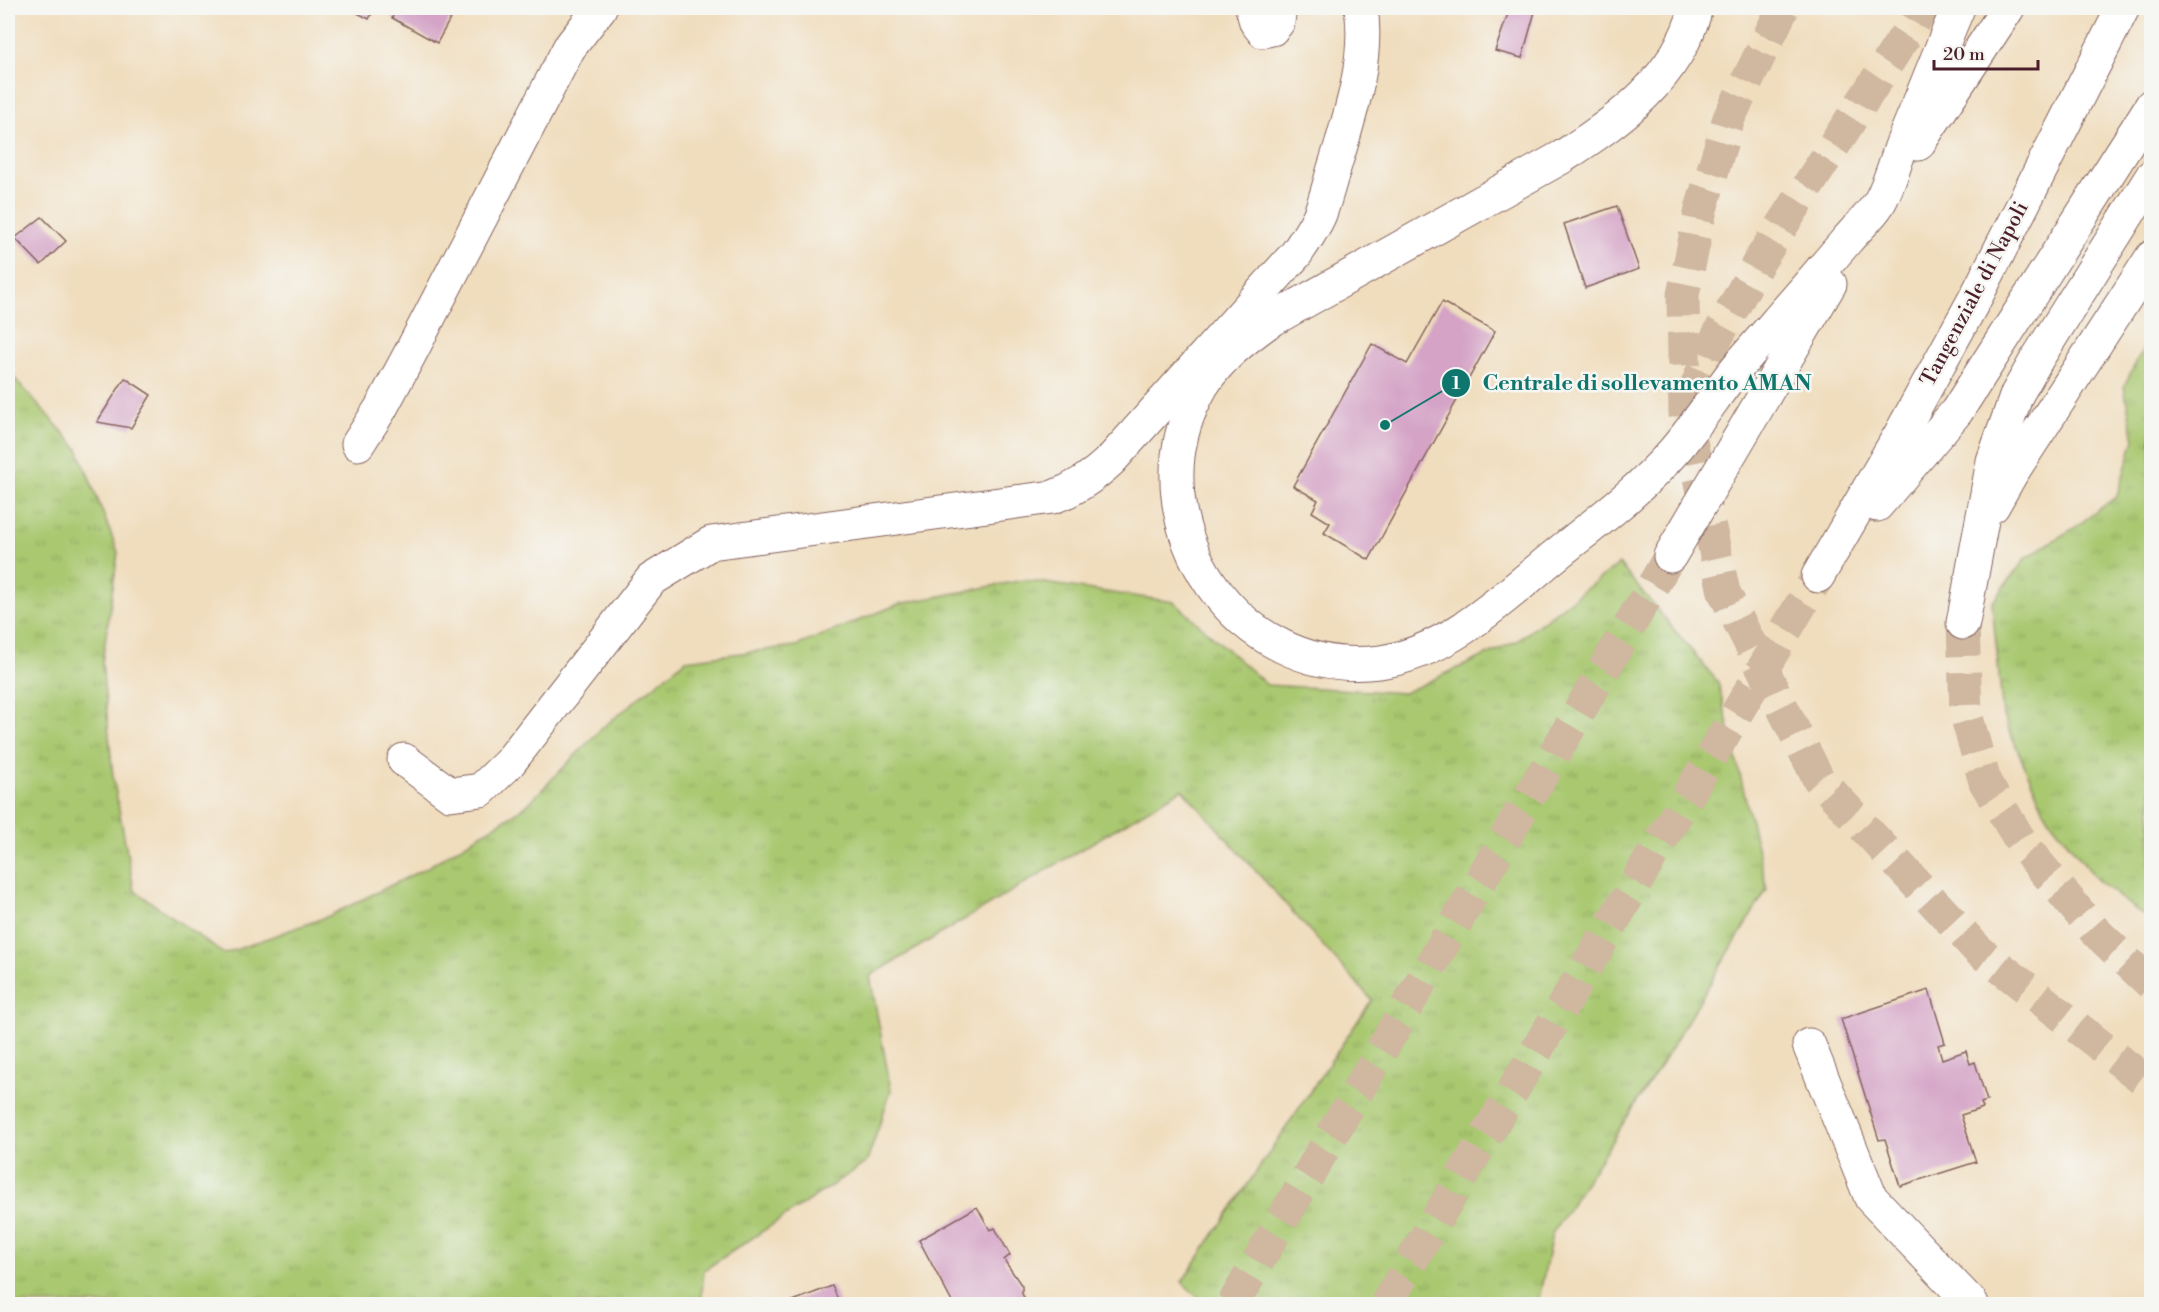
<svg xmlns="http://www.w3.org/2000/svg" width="2159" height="1312" font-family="'Libre Bodoni',serif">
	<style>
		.grass { fill: url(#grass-tufts); stroke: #7a744e; stroke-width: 1.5 }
		.building { fill: #d4a3c6 }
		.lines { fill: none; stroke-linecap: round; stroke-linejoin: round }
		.highway-tunnel { stroke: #cfb7a0; stroke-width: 33; stroke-dasharray: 33 16; stroke-linecap: butt }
		.minor-casing { stroke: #84625e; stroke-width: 35 }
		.highway-casing { stroke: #84625e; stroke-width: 35 }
		.minor { stroke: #fff; stroke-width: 33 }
		.highway { stroke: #fff; stroke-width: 33 }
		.labels { text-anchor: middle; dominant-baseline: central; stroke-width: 5; stroke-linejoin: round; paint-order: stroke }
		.street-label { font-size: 21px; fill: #4a1f2b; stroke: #f6f6f2 }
		.leader { fill: none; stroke: #0f766e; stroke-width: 2 }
		.callout-dot { fill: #0f766e; stroke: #f6f6f2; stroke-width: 2 }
		.mark-label { font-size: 18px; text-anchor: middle; font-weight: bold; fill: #fff }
		.callout-label { font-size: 22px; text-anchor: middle; font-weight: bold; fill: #0f766e; stroke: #f6f6f2; stroke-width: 5; stroke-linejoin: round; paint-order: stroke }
	</style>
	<defs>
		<pattern id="grass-tufts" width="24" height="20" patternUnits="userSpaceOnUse" patternTransform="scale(1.5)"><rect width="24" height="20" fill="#a9c870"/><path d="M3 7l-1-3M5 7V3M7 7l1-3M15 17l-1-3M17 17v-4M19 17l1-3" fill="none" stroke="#93ab61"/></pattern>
	</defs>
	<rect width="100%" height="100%" fill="#f6f6f2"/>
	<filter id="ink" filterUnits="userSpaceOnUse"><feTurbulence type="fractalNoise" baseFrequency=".0167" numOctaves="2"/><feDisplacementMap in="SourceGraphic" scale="12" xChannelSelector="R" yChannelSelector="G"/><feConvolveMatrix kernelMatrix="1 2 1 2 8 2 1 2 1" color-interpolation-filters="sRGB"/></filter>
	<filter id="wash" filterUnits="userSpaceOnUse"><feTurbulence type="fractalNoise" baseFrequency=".008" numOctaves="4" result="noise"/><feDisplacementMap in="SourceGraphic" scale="24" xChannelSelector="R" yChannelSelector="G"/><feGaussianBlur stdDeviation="1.35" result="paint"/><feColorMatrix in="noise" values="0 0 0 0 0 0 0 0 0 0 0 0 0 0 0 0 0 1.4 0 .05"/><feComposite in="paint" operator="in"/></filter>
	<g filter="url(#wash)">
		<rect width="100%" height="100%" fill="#f0ddbd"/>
		<!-- grass -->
		<g class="grass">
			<path d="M 2151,333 L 2151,921 L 2099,882 L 2046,815 L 2003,716 L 1992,603 L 2026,558 L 2074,528 L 2117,496 L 2134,440 L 2124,386 Z"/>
			<path d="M 8,371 L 78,449 L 118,552 L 102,663 L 113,777 L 134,890 L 224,954 L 329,916 L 428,867 L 525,807 L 602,728 L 686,660 L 796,646 L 899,604 L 1024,580 L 1174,602 L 1267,685 L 1404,693 L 1517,641 L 1619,564 L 1718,682 L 1767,889 L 1662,1063 L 1552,1234 L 1538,1304 L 1204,1304 L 1182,1282 L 1372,1000 L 1182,789 L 870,976 L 891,1090 L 867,1162 L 704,1270 L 701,1304 L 8,1304 Z"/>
		</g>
		<g id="blocks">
			<!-- building -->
			<g class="building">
				<path d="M 348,8 L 375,8 L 369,19 Z"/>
				<path d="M 396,8 L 456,8 L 437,43 L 392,18 Z"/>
				<path d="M 1510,8 L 1536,8 L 1522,58 L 1495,51 Z"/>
				<path d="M 1617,206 L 1639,269 L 1585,288 L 1564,224 Z"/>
				<path d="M 42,217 L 66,241 L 41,265 L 15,238 Z"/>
				<path d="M 1442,302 L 1495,331 L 1369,560 L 1324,533 L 1330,523 L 1312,512 L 1318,500 L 1293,486 L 1372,344 L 1407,364 Z"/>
				<path d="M 125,378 L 151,395 L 131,428 L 97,422 Z"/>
				<path d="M 1929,990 L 1945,1043 L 1938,1045 L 1942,1059 L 1966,1051 L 1970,1064 L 1975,1062 L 1987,1101 L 1981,1103 L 1983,1108 L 1961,1115 L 1976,1162 L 1900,1186 L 1885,1139 L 1879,1140 L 1841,1019 Z"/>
				<path d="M 977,1207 L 990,1230 L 995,1228 L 1010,1255 L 1004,1260 L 1022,1286 L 1022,1294 L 1028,1304 L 953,1304 L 919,1240 Z"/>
				<path d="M 832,1286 L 840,1304 L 785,1304 Z"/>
			</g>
		</g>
	</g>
	<g filter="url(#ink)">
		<use href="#blocks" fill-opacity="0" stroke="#84625e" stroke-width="1.5"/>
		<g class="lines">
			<!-- highway-tunnel -->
			<g class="highway-tunnel">
				<path d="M 1783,8 L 1729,118 L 1701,209 L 1683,295 L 1685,414 L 1724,592 L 1818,778 L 1978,950 L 2152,1086"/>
				<path d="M 1690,401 L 1716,339 L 1758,263 L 1923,8"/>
				<path d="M 1963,623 L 1966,714 L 1985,782 L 2025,848 L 2095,931 L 2152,985"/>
				<path d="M 1233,1304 L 1670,556"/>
				<path d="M 1386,1304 L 1818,576"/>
			</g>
			<!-- minor casing -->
			<g class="minor-casing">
				<g id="minor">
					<path d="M 1252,8 L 1256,22 L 1263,31 L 1272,29 L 1278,22 L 1280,8"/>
					<path d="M 358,444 L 381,408 L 411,352 L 569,48 L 600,8"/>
					<path d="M 404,760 L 450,794 L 481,790 L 509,763 L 651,580 L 711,543 L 1053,497 C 1076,489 1093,477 1111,460 L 1296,254 C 1305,241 1314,228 1320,214 C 1326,198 1330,181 1335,165 C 1350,116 1369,59 1361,8"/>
					<path d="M 1809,1045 L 1871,1198 L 1972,1304"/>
				</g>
			</g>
			<!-- highway casing -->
			<g class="highway-casing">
				<g id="highway">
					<path d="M 1696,8 C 1677,79 1621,119 1562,157 L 1268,322 C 1239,343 1212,364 1196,397 C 1132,523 1238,681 1380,662 C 1450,652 1504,597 1557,554 C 1597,522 1639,491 1673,452 C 1695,427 1712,400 1732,374 C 1747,355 1763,338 1778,320 C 1801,294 1824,267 1847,240 C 1857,228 1871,216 1879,203 C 1889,186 1895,163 1902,144 C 1921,99 1939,53 1958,8"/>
					<path d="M 1918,144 L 2008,8"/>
					<path d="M 1877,505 L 1957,411 L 2152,105"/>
					<path d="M 1993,506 L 2011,474 L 2152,257"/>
					<path d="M 1670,556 L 1830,284"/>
					<path d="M 1818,576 L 1901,433 L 1978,293 L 2123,8"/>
					<path d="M 1963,623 L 1993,461 L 2017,394 L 2037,359 L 2152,176"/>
				</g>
			</g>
			<!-- minor -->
			<use href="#minor" class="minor"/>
			<!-- highway -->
			<use href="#highway" class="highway"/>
		</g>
	</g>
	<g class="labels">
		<!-- street labels -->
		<g class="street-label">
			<text transform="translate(1975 294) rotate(-62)">Tangenziale di Napoli</text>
		</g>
	</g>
	<!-- callouts -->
	<path class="leader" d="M1385 425L1456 383"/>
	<g class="callout-dot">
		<circle cx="1385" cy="425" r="6"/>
		<circle cx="1456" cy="383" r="15"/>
	</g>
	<g class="mark-label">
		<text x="1456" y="389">1</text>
	</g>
	<g class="callout-label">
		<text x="1647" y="390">Centrale di sollevamento AMAN</text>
	</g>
	<!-- margin -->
	<rect width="2159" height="1312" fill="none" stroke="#f6f6f2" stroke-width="30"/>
	<!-- scale -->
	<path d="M1934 60v9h104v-9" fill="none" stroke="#4a1f2b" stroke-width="3"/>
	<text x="1943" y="60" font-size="18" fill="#4a1f2b" stroke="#f6f6f2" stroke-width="4.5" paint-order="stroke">20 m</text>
</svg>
